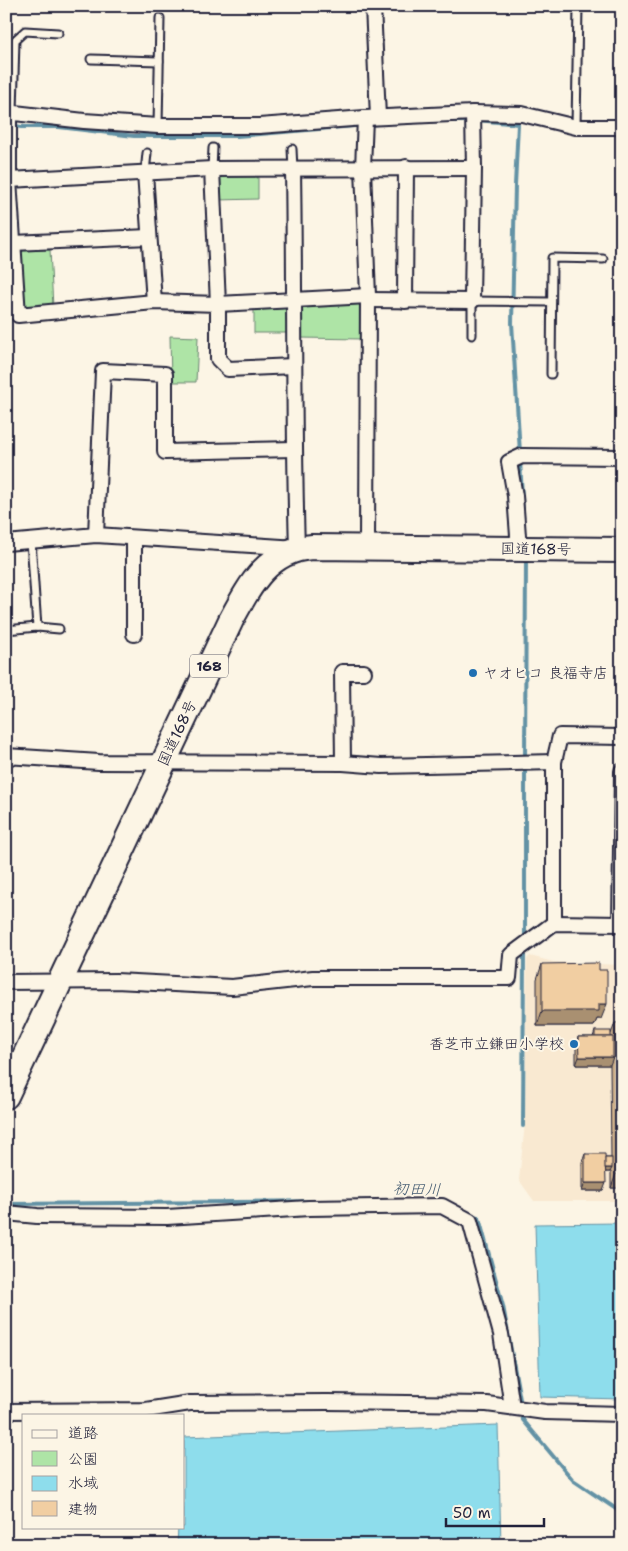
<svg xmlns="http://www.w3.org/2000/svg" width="628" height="1551" font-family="'Shantell Sans','Klee One',sans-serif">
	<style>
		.built { fill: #f9e9d1 }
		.green { fill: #aee4a6; stroke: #688370 }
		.water { fill: #8eddec; stroke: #6392a5 }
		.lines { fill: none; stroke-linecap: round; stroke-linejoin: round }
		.stream { stroke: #6392a5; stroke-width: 4 }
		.lane-casing { stroke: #22223b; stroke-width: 11 }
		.street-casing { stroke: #22223b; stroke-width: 18 }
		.highway-casing { stroke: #22223b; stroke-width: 28 }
		.lane { stroke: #fcf5e5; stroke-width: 7 }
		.street { stroke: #fcf5e5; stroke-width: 14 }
		.highway { stroke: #fcf5e5; stroke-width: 24 }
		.wall { fill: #cfb18b; stroke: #22223b }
		.shaded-wall { fill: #a99071; stroke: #22223b }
		.building { fill: #f1cea2; stroke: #22223b }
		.poi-dot { fill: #1f6fb2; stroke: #fcf5e5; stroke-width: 2 }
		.labels { text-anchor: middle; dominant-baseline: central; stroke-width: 4; stroke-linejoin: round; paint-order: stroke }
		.shield { fill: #fcf5e5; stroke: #63616e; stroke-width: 1 }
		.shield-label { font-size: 14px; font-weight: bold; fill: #22223b }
		.street-label { font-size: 15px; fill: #22223b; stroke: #fcf5e5 }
		.poi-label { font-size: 15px; fill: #22223b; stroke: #fcf5e5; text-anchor: start }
		.water-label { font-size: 16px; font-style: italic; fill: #425a70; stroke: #fcf5e5 }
	</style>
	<rect width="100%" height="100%" fill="#fcf5e5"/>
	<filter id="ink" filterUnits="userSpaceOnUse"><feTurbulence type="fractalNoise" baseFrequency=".02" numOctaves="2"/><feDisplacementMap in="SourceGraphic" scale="10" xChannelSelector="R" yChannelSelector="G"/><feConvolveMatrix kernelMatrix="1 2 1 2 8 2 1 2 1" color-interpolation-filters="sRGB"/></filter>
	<g filter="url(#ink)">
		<!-- built -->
		<path class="built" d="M 530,956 L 554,962 L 622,965 L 622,1201 L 534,1201 L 519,1180 L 525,1123 L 527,959 Z"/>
		<!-- green -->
		<g class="green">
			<path d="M 258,171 L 258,199 L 218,200 L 215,173 Z"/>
			<path d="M 50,250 L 53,307 L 21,311 L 16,251 Z"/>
			<path d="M 300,303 L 362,303 L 362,339 L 300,338 Z"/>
			<path d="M 292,305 L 292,333 L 254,333 L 254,306 Z"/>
			<path d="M 170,336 L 198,337 L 196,382 L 171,382 Z"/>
		</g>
		<!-- water -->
		<g class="water">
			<path d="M 622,1223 L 622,1399 L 540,1397 L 535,1224 Z"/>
			<path d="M 498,1425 L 501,1545 L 177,1545 L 178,1527 L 184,1527 L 184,1437 Z"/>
		</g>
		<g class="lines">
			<!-- stream -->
			<g class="stream">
				<path d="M 477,120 L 518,124 L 515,185 L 512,323 L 520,453"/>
				<path d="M 437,121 L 470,121"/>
				<path d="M 11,125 L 21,127 L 59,127 L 134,136 L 237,136 L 390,123"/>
				<path d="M 520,460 L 523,515"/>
				<path d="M 525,759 L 526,558"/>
				<path d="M 525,941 L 525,766"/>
				<path d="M 523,1126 L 524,951"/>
				<path d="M 6,1204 L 332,1201"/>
				<path d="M 471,1214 L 479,1218 L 503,1306 L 521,1405"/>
				<path d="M 522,1412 L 523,1420 L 573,1480 L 622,1513"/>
			</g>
			<!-- lane casing -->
			<g class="lane-casing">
				<g id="lane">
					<path d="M 91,59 L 159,61"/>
					<path d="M 13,112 L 15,40 L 25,31 L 58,33"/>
					<path d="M 158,126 L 160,18"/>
					<path d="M 576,127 L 578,6"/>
					<path d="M 292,149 L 293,169"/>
					<path d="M 212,169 L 213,148"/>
					<path d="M 145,173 L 147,153"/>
					<path d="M 472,335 L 472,301 L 551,302"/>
					<path d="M 551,374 L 552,258 L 603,259"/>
					<path d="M 31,541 L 37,627"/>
					<path d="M 6,630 L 37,627 L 59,629"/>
				</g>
			</g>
			<!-- street casing -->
			<g class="street-casing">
				<g id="street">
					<path d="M 373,6 L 378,117"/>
					<path d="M 6,112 L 84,121 L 158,126 L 259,126 L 365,118 L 473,113 L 522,114 L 576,127 L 622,127"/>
					<path d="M 9,112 L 9,180 L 18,315 L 154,302 L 218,304 L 368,296"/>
					<path d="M 365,118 L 363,168 L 368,296 L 367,547"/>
					<path d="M 212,169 L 218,304 L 218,359 L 228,369 L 294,366"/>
					<path d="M 145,173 L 154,302"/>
					<path d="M 9,180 L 212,169 L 474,168"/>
					<path d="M 13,243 L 149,237"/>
					<path d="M 368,300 L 472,301 L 474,168 L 473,113"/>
					<path d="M 405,301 L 406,167"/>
					<path d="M 96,535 L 103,371 L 165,374 L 165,452 L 294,449"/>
					<path d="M 134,538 L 134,634"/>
					<path d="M 6,543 L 96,535 L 297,548 C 293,421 295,295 293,169"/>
					<path d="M 519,549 L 515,496 L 509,462 L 522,456 L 622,457"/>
					<path d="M 6,756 L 99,762 L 343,763 L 381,766 L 554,762"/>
					<path d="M 343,763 L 342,672 L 364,672"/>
					<path d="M 554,923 L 554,762 L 560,736 L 622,737"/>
					<path d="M 6,982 L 116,981 L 232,987 L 313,978 L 509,978 L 511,955 L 554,923 L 620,924 L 622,771"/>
					<path d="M 6,1213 L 37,1216 L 167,1217 L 309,1208 L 442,1206 L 470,1221 L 501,1334 L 512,1407"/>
					<path d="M 6,1411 L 146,1410 L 190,1403 L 327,1402 L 487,1404 L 545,1412 L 622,1414"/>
				</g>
			</g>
			<!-- highway casing -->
			<g class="highway-casing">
				<path id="highway" d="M 6,1096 L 231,620 C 250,585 268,550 312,547 L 622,550"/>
			</g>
			<!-- lane -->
			<use href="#lane" class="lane"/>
			<!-- street -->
			<use href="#street" class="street"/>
			<!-- highway -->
			<use href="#highway" class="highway"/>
		</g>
		<!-- wall -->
		<g class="wall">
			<path d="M 542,964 L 601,1019 L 597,1019 L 594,1026 L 537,1026 L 537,979 Z"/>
			<path d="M 615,1023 L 622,1023 L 622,1188 L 611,1188 L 611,1172 L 605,1172 L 603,1191 L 582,1191 L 582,1162 L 585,1154 L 605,1158 L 611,1158 L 610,1065 L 576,1065 L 576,1045 L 578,1037 L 593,1037 L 595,1031 L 611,1034 Z"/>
		</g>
		<!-- shaded-wall -->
		<g class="shaded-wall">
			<path d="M 599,1004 L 607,1004 L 601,1019 L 597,1019 L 594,1026 L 537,1026 L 542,1011 Z"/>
			<path d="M 579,1057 L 613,1057 L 610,1065 L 576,1065 Z"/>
			<path d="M 8,1065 L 11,1065 L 6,1078 L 6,1071 Z"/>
			<path d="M 604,1168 L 612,1168 L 610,1172 L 602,1172 Z"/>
			<path d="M 616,1174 L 622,1174 L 622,1188 L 611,1188 Z"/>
			<path d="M 585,1183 L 606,1183 L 603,1191 L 582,1191 Z"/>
		</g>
		<!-- building -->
		<g class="building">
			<path d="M 599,963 L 599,970 L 607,970 L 607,1004 L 599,1004 L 599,1011 L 542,1011 L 542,964 Z"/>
			<path d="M 615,1023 L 622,1023 L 622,1174 L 616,1174 Z"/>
			<rect x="595" y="1031" width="16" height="6"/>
			<path d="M 578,1037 L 613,1037 L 613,1057 L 579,1057 Z"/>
			<path d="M 6,1059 L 11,1059 L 11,1065 L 8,1065 L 8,1073 L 6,1073 Z"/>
			<path d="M 585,1154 L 605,1154 L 606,1183 L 585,1183 Z"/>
			<rect x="605" y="1158" width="7" height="10"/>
		</g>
	</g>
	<!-- markers -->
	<g class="poi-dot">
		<circle cx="473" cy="673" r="5"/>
		<circle cx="574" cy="1044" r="5"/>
	</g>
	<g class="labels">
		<!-- shield labels -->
		<rect class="shield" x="190" y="654.5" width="38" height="23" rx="4"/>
		<g class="shield-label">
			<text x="209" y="666">168</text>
		</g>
		<!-- street labels -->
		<g class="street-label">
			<text transform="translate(536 549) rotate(1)">国道168号</text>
			<text transform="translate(177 733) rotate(-65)">国道168号</text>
		</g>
		<!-- poi labels -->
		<g class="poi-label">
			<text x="483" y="673">ヤオヒコ 良福寺店</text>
			<text x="564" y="1044" text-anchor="end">香芝市立鎌田小学校</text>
		</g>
		<!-- water labels -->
		<g class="water-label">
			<text transform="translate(417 1189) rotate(2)">初田川</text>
		</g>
	</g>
	<!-- margin -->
	<rect width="628" height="1551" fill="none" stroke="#fcf5e5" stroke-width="25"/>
	<rect x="12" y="12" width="603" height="1526" fill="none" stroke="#22223b" stroke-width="2" filter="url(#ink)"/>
	<!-- legend -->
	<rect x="22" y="1414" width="162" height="115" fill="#fcf5e5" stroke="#a5a1a1"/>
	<rect x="32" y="1430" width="25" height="8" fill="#fcf5e5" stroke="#a5a1a1"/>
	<text x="68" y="1438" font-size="15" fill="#22223b">道路</text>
	<rect x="32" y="1451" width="25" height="15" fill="#aee4a6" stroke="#a5a1a1"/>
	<text x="68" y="1464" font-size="15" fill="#22223b">公園</text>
	<rect x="32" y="1476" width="25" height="15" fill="#8eddec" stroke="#a5a1a1"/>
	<text x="68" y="1488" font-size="15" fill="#22223b">水域</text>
	<rect x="32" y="1501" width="25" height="15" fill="#f1cea2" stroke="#a5a1a1"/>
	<text x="68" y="1514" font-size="15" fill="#22223b">建物</text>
	<!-- scale -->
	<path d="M446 1518v8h98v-8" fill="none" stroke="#22223b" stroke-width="2.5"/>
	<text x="453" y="1518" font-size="15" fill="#22223b" stroke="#fcf5e5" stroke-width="4" paint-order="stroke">50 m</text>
</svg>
